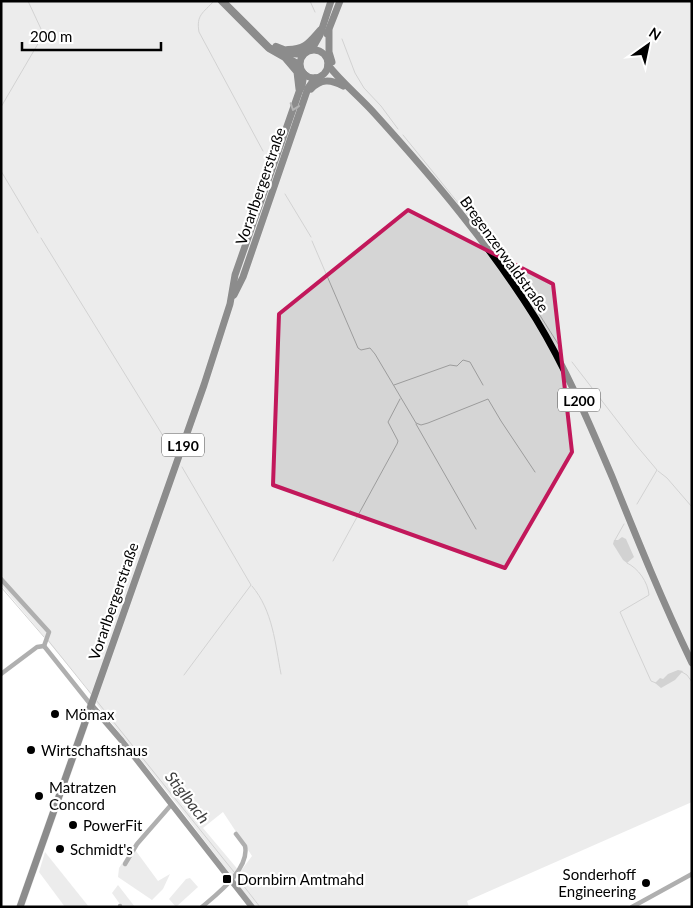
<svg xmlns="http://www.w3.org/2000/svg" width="693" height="908" font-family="Lato,sans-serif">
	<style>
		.green { fill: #d5d5d5; fill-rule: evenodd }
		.water { fill: #9c9c9c }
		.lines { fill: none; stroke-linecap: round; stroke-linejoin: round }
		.stream { stroke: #9c9c9c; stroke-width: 1 }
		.primary-casing { stroke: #dbdbdb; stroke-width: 8 }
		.motorway-casing { stroke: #dbdbdb; stroke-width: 9 }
		.minor { stroke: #4e4e4e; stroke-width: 4.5 }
		.secondary { stroke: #1b1b1b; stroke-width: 6 }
		.primary { stroke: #000; stroke-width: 7 }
		.motorway { stroke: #000; stroke-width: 8 }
		.oneway { stroke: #595959 }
		.marked { fill: none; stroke: #c2185b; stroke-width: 4; stroke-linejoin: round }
		.poi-dot { fill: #000; stroke: #fff; stroke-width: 2 }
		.labels { text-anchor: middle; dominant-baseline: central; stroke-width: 4.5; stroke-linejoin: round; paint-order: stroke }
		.shield { fill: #fff; stroke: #4c4c4c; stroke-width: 1 }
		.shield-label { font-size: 14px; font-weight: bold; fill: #000 }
		.street-label { font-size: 15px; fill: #000; stroke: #fff }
		.poi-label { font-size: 15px; fill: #000; stroke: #fff; text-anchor: start }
		.water-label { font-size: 16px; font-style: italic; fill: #3d3d3d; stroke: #fff }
	</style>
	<rect width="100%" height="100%" fill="#fff"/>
	<!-- green -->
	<g class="green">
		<path d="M 1,1 L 692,1 L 692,802 L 467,901 L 469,907 L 255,907 L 175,802 L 98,706 L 86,687 L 1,585 ZM 223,812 L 252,856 L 240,872 L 203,828 Z"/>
		<path d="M 133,847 L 158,881 L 170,874 L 163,889 L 152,900 L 118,877 L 119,868 Z"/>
		<path d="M 45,852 L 89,907 L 65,907 L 39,872 Z"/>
		<path d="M 190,878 L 198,887 L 176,907 L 169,899 L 186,879 Z"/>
		<path d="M 118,885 L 135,907 L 122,907 L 112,893 Z"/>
	</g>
	<!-- water -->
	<g class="water">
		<path d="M 622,537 L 626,539 L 634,557 L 627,563 L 623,560 L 613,544 L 614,540 L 618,540 Z"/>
		<path d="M 678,670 L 683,671 L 675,680 L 661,688 L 655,683 L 660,678 L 663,679 L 668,674 Z"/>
	</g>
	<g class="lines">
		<!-- stream -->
		<g class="stream">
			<path d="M 214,1 C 203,13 196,15 199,32 L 263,151"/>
			<path d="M 310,1 L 315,12"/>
			<path d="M 689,1 L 692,4"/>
			<path d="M 342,39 L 355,73 L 364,88 L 381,106 L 398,129"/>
			<path d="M 1,107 L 39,42 L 41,29 L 28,1"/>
			<path d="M 403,135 L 506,262 L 562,350"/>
			<path d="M 1,171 L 38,233"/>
			<path d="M 285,194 L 311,237"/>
			<path d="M 41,238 L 173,452"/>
			<path d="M 312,241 L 358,348 L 361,350 L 370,348 L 375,354 L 416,423 L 421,425 L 428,423 L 488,399 L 501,421 L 535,472"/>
			<path d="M 572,362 L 636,445 L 657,470 L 637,504"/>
			<path d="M 394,385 L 450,365 L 457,366 L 463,360 L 470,362 L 483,385"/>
			<path d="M 416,424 L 476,529"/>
			<path d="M 182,467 L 251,585 L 184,675"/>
			<path d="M 658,471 L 667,478 L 692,507"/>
			<path d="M 615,540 L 624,524"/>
			<path d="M 333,561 L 397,444 L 398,441 L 388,422 L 400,399"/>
			<path d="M 627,563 C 638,568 648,582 649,595 L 620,612 L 651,681 L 656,683"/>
			<path d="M 252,586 C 273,611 275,643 281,674"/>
			<path d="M 1,587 L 44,637"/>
			<path d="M 47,639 L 92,695"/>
			<path d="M 682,672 L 687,675 L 692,682"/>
			<path d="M 96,700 L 234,872"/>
			<path d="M 236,876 L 260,907"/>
		</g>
		<!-- primary casing -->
		<g class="primary-casing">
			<g id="primary">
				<path d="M 329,31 L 329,52 L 332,62"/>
				<path d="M 327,34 L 340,1"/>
				<path d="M 312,49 L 320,35 L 331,1"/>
				<circle cx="314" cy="64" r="14"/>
				<path d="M 286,59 L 297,72 L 299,89"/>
				<path d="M 328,65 C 342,83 360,97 375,114 C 433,178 490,245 536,319 C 567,370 590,425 613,479 C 638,541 663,603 692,663"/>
				<path d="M 311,89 C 321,79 330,79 343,86"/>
				<path d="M 234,295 L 243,277 L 308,88 L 315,78"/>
				<path d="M 20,907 L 204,385 L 230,304 L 235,275 L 299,92 L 302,86 L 304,74"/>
			</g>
		</g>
		<!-- motorway casing -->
		<g class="motorway-casing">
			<g id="motorway">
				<path d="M 222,1 L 269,48 L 299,65"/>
				<path d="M 276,47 L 291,53 L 303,54"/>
				<path d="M 288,50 C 306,50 310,42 321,30"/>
			</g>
		</g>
		<!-- minor -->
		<g class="minor">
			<path d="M 1,579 L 49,632 L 44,646"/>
			<path d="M 44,646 L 91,705"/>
			<path d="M 1,674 L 37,647 L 44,646"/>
			<path d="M 125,864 L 137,844 L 171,805"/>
			<path d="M 120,906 L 120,907"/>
			<path d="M 202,907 C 217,894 250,869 245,846 L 236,834"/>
			<path d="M 632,907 L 692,874"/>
		</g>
		<!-- secondary -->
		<path class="secondary" d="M 91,705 L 122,741 L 252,907"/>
		<!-- primary -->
		<use href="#primary" class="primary"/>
		<!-- motorway -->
		<use href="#motorway" class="motorway"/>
	</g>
	<!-- one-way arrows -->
	<defs><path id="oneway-chevron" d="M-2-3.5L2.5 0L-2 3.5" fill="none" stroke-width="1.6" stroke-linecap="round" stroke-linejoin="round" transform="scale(1.25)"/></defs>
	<use class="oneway" href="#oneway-chevron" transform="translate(294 107) rotate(109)"/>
	<!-- marked area -->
	<path d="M0 0H693V908H0ZM 408,210 L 553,284 L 572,452 L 505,568 L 273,485 L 279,314 Z" fill="#fff" fill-opacity=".55" fill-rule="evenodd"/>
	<path class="marked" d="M 408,210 L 553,284 L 572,452 L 505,568 L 273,485 L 279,314 Z"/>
	<!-- markers -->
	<g class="poi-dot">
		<circle cx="55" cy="714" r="5"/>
		<circle cx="31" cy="750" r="5"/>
		<circle cx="39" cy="796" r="5"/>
		<circle cx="73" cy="825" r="5"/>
		<circle cx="60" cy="849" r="5"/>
		<rect x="222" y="874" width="10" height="10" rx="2.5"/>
		<circle cx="646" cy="883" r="5"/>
	</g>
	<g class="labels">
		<!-- shield labels -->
		<g class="shield">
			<rect x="558" y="388.5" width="42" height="23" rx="4"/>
			<rect x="162" y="433.5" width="42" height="23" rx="4"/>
		</g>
		<g class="shield-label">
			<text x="579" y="400">L200</text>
			<text x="183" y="445">L190</text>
		</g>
		<!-- street labels -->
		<g class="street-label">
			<text transform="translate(260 186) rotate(-71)">Vorarlbergerstraße</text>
			<text transform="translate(505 254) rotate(54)">Bregenzerwaldstraße</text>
			<text transform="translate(113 601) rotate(-71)">Vorarlbergerstraße</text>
		</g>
		<!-- poi labels -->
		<g class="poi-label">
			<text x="65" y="714">Mömax</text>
			<text x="41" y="750">Wirtschaftshaus</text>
			<text x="49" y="787">Matratzen<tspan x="49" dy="17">Concord</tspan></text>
			<text x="83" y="825">PowerFit</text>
			<text x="70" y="849">Schmidt's</text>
			<text x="636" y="874" text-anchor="end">Sonderhoff<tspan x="636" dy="17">Engineering</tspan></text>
			<text x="237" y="879">Dornbirn Amtmahd</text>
		</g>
		<!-- water labels -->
		<g class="water-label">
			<text transform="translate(188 797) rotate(52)">Stiglbach</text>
		</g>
	</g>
	<!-- border -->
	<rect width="693" height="908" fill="none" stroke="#000000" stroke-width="5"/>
	<!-- north arrow -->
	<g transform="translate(648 45) rotate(33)" stroke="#ffffff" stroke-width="4" paint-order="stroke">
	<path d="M0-4L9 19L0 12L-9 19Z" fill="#000000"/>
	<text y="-8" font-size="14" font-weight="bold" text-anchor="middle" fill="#000000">N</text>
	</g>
	<!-- scale -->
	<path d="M22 42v8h139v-8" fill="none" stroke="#000000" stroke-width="2.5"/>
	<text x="30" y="42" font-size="15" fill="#000000" stroke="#ffffff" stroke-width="4" paint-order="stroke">200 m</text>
</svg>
